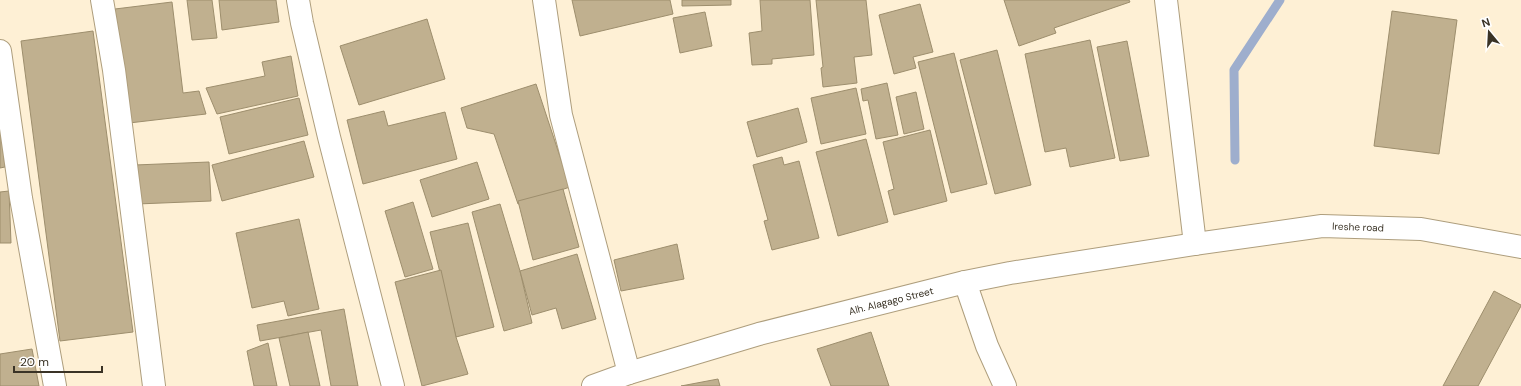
<svg xmlns="http://www.w3.org/2000/svg" width="1521" height="386" font-family="'DM Sans',sans-serif">
	<style>
		.lines { fill: none; stroke-linecap: round; stroke-linejoin: round }
		.stream { stroke: #9eaecd; stroke-width: 9 }
		.building { fill: #c0b08f; stroke: #9d8e6d }
		.minor-casing { stroke: #ae9e7d; stroke-width: 24 }
		.major-casing { stroke: #ae9e7d; stroke-width: 24 }
		.minor { stroke: #fff; stroke-width: 22 }
		.major { stroke: #fff; stroke-width: 22 }
		.labels { text-anchor: middle; dominant-baseline: central; stroke-width: 3; stroke-linejoin: round; paint-order: stroke }
		.street-label { font-size: 10px; fill: #3a3326; stroke: #fff }
	</style>
	<rect width="100%" height="100%" fill="#fef0d5"/>
	<g class="lines">
		<!-- stream -->
		<path class="stream" d="M 1235,160 L 1234,70 L 1280,0"/>
	</g>
	<!-- building -->
	<g class="building">
		<path d="M 187,0 L 212,0 L 217,38 L 192,40 Z"/>
		<path d="M 219,0 L 276,0 L 279,22 L 222,30 Z"/>
		<path d="M 572,0 L 670,0 L 673,14 L 580,36 Z"/>
		<path d="M 682,0 L 731,0 L 731,5 L 682,6 Z"/>
		<path d="M 760,0 L 810,0 L 814,55 L 772,59 L 772,64 L 752,65 L 749,33 L 762,31 Z"/>
		<path d="M 816,0 L 866,0 L 872,55 L 854,57 L 857,83 L 823,87 L 821,68 L 823,67 Z"/>
		<path d="M 1004,0 L 1129,0 L 1130,2 L 1054,28 L 1056,33 L 1019,46 Z"/>
		<path d="M 172,2 L 183,93 L 199,91 L 206,114 L 129,123 L 115,9 Z"/>
		<path d="M 920,4 L 933,52 L 913,57 L 916,68 L 894,74 L 879,15 Z"/>
		<path d="M 1392,11 L 1457,20 L 1439,154 L 1374,146 Z"/>
		<path d="M 705,12 L 712,46 L 680,53 L 673,18 Z"/>
		<path d="M 427,19 L 445,79 L 359,105 L 340,46 Z"/>
		<path d="M 93,31 L 133,332 L 60,341 L 21,41 Z"/>
		<path d="M 1090,40 L 1115,158 L 1070,167 L 1066,148 L 1045,152 L 1025,54 Z"/>
		<path d="M 1127,41 L 1149,156 L 1120,161 L 1097,47 Z"/>
		<path d="M 997,50 L 1031,185 L 995,194 L 960,60 Z"/>
		<path d="M 954,53 L 987,184 L 951,193 L 918,62 Z"/>
		<path d="M 291,56 L 298,96 L 217,114 L 206,88 L 265,76 L 262,62 Z"/>
		<path d="M 887,83 L 898,135 L 876,139 L 868,100 L 863,101 L 861,89 Z"/>
		<path d="M 536,84 L 570,187 L 518,204 L 494,134 L 467,128 L 461,108 Z"/>
		<path d="M 856,88 L 866,134 L 821,144 L 811,98 Z"/>
		<path d="M 916,92 L 924,129 L 904,134 L 896,97 Z"/>
		<path d="M 299,98 L 308,135 L 229,154 L 220,117 Z"/>
		<path d="M 798,108 L 807,142 L 757,157 L 747,122 Z"/>
		<path d="M 384,111 L 388,126 L 445,112 L 457,159 L 363,184 L 347,120 Z"/>
		<path d="M 0,124 L 5,167 L 0,168 Z"/>
		<path d="M 930,130 L 947,201 L 894,215 L 888,191 L 894,189 L 883,142 Z"/>
		<path d="M 866,139 L 888,222 L 838,236 L 816,152 Z"/>
		<path d="M 304,141 L 314,177 L 222,201 L 212,165 Z"/>
		<path d="M 782,157 L 784,165 L 799,161 L 819,238 L 772,250 L 764,221 L 768,220 L 753,165 Z"/>
		<path d="M 209,162 L 211,201 L 137,204 L 135,165 Z"/>
		<path d="M 477,162 L 489,199 L 432,217 L 420,180 Z"/>
		<path d="M 563,189 L 579,247 L 533,260 L 518,201 Z"/>
		<path d="M 9,191 L 11,243 L 0,243 L 0,192 Z"/>
		<path d="M 413,202 L 433,269 L 405,277 L 385,211 Z"/>
		<path d="M 500,204 L 520,271 L 532,323 L 504,331 L 472,212 Z"/>
		<path d="M 299,219 L 319,309 L 288,316 L 284,301 L 252,308 L 236,233 Z"/>
		<path d="M 468,223 L 494,327 L 456,337 L 430,232 Z"/>
		<path d="M 677,244 L 684,279 L 621,291 L 614,260 Z"/>
		<path d="M 577,254 L 596,319 L 562,329 L 556,308 L 532,315 L 520,271 Z"/>
		<path d="M 441,270 L 456,337 L 468,374 L 422,386 L 395,282 Z"/>
		<path d="M 1494,291 L 1521,305 L 1521,306 L 1478,386 L 1443,386 Z"/>
		<path d="M 344,309 L 358,386 L 331,386 L 321,330 L 260,341 L 257,325 Z"/>
		<path d="M 308,332 L 320,386 L 290,386 L 279,338 Z"/>
		<path d="M 871,332 L 889,386 L 831,386 L 817,349 Z"/>
		<path d="M 268,343 L 277,386 L 254,386 L 247,351 Z"/>
		<path d="M 32,349 L 39,386 L 0,386 L 0,354 Z"/>
		<path d="M 718,379 L 720,386 L 681,386 Z"/>
	</g>
	<g class="lines">
		<!-- minor casing -->
		<g class="minor-casing">
			<g id="minor">
				<path d="M 102,0 L 114,70 L 154,386"/>
				<path d="M 298,0 L 302,23 L 329,137 L 393,386"/>
				<path d="M 544,0 L 561,115 L 629,373"/>
				<path d="M 1166,0 L 1195,244"/>
				<path d="M 0,51 L 21,198 L 55,386"/>
				<path d="M 965,282 L 987,346 L 1005,386"/>
			</g>
		</g>
		<!-- major casing -->
		<g class="major-casing">
			<path id="major" d="M 593,386 L 629,373 L 759,334 L 965,282 L 1010,273 L 1195,244 L 1322,226 L 1421,229 L 1521,247"/>
		</g>
		<!-- minor -->
		<use href="#minor" class="minor"/>
		<!-- major -->
		<use href="#major" class="major"/>
	</g>
	<g class="labels">
		<!-- street labels -->
		<g class="street-label">
			<text transform="translate(1358 227) rotate(2)">Ireshe road</text>
			<text transform="translate(891 301) rotate(-14)">Alh. Alagago Street</text>
		</g>
	</g>
	<!-- north arrow -->
	<g transform="translate(1489 32) rotate(342)" stroke="#ffffff" stroke-width="3" paint-order="stroke">
	<path d="M0-3L7 15L0 10L-7 15Z" fill="#3a3326"/>
	<text y="-6" font-size="11" font-weight="bold" text-anchor="middle" fill="#3a3326">N</text>
	</g>
	<!-- scale -->
	<path d="M14 366v6h88v-6" fill="none" stroke="#3a3326" stroke-width="2"/>
	<text x="20" y="366" font-size="12" fill="#3a3326" stroke="#ffffff" stroke-width="3" paint-order="stroke">20 m</text>
</svg>
